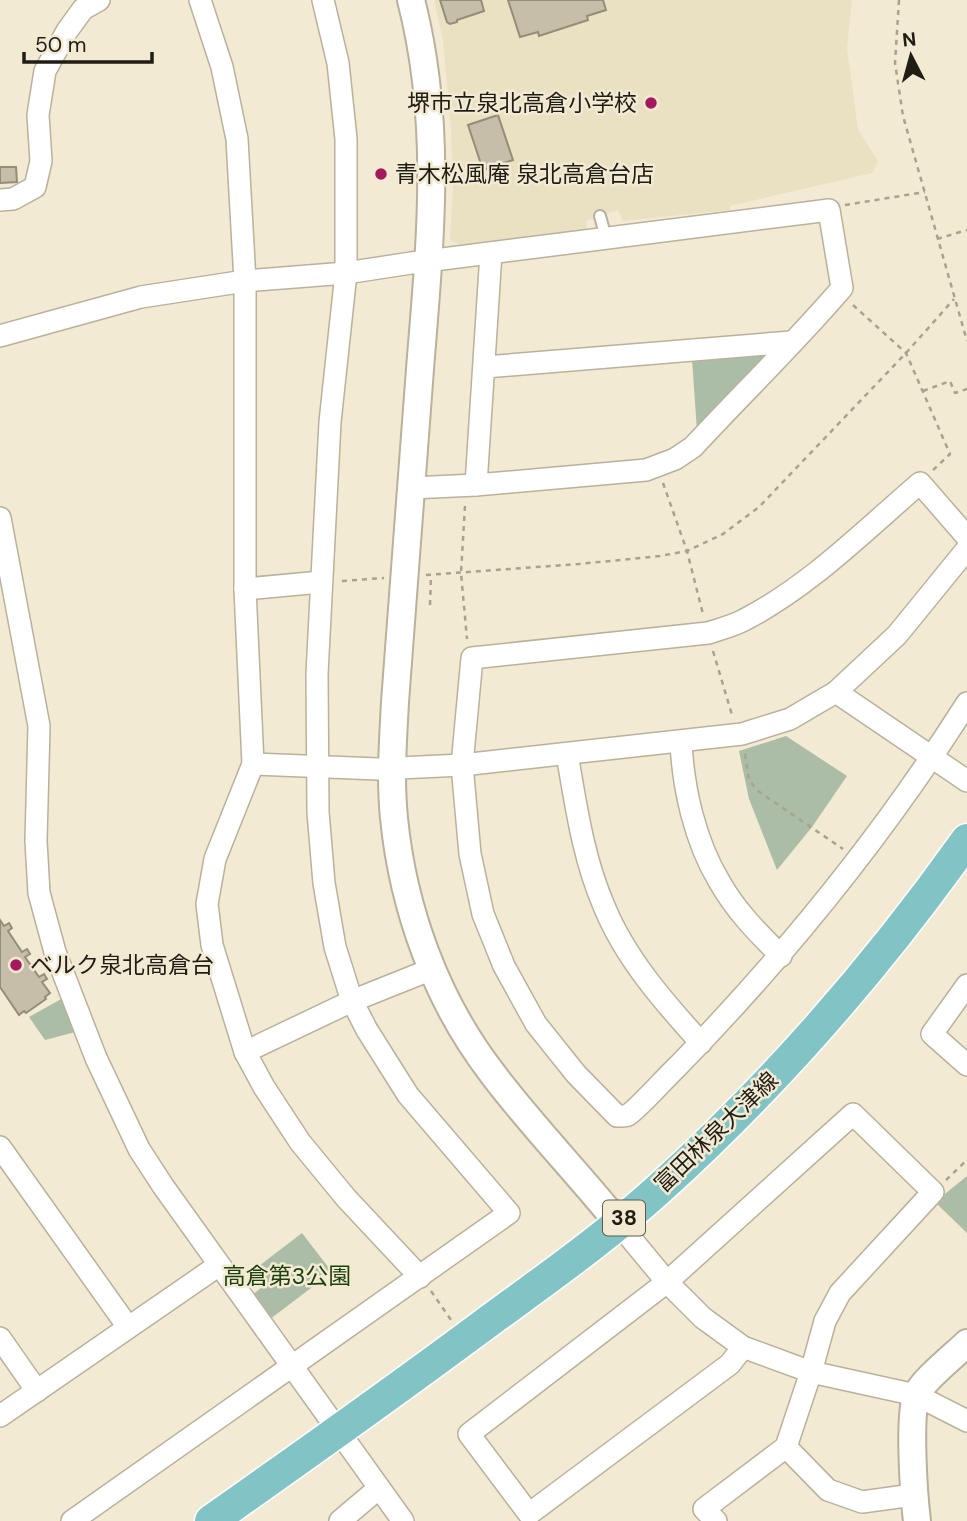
<svg xmlns="http://www.w3.org/2000/svg" width="967" height="1521" font-family="'DM Sans','Noto Sans JP',sans-serif">
	<style>
		.built { fill: #eae0c2 }
		.green { fill: #acbda7 }
		.building { fill: #c6bea8; stroke: #948d78; stroke-width: 2 }
		.lines { fill: none; stroke-linecap: round; stroke-linejoin: round }
		.service-casing { stroke: #b9b19b; stroke-width: 14 }
		.minor-casing { stroke: #b9b19b; stroke-width: 24 }
		.tertiary-casing { stroke: #b9b19b; stroke-width: 30 }
		.primary-casing { stroke: #fff; stroke-width: 35 }
		.path { stroke: #a8a290; stroke-width: 2.5; stroke-dasharray: 5 5; stroke-linecap: butt }
		.service { stroke: #fff; stroke-width: 10 }
		.minor { stroke: #fff; stroke-width: 21 }
		.tertiary { stroke: #fff; stroke-width: 26 }
		.primary { stroke: #82c4c5; stroke-width: 32 }
		.poi-dot { fill: #a5195f; stroke: #f2ead3; stroke-width: 2.5 }
		.labels { text-anchor: middle; dominant-baseline: central; stroke-width: 5; stroke-linejoin: round; paint-order: stroke }
		.shield { fill: #f2ead3; stroke: #5f5a4e; stroke-width: 2 }
		.shield-label { font-size: 21px; font-weight: bold; fill: #201d15 }
		.poi-label { font-size: 23px; fill: #201d15; stroke: #f2ead3; text-anchor: start }
		.street-label { font-size: 23px; fill: #201d15; stroke: #f2ead3 }
		.park-label { font-size: 23px; fill: #1d400f; stroke: #f2ead3 }
	</style>
	<rect width="100%" height="100%" fill="#f2ead3"/>
	<!-- built -->
	<path class="built" d="M 434,0 L 852,0 L 847,48 L 858,130 L 878,161 L 872,173 L 730,206 L 730,210 L 623,221 L 618,210 L 586,221 L 587,229 L 464,246 L 450,240 L 453,188 L 451,128 L 443,40 Z"/>
	<!-- green -->
	<g class="green">
		<path d="M 766,354 L 767,359 L 697,431 L 692,359 Z"/>
		<path d="M 786,736 L 847,776 L 812,827 L 777,870 L 749,799 L 739,751 Z"/>
		<path d="M 63,998 L 79,1031 L 45,1040 L 29,1017 Z"/>
		<path d="M 967,1176 L 967,1233 L 935,1202 Z"/>
		<path d="M 302,1233 L 332,1272 L 269,1320 L 251,1296 L 262,1287 L 251,1272 Z"/>
	</g>
	<!-- building -->
	<g class="building">
		<path d="M 440,0 L 481,0 L 484,11 L 457,20 L 457,22 L 450,24 L 447,22 Z"/>
		<path d="M 508,0 L 603,0 L 606,10 L 587,16 L 588,20 L 539,36 L 538,32 L 520,37 Z"/>
		<path d="M 498,115 L 513,160 L 483,170 L 468,125 Z"/>
		<path d="M 0,167 L 16,167 L 17,182 L 0,183 Z"/>
		<path d="M 0,920 L 4,926 L 9,923 L 12,928 L 8,931 L 22,952 L 27,949 L 30,954 L 25,957 L 39,977 L 44,974 L 47,979 L 42,982 L 50,993 L 45,997 L 46,999 L 26,1013 L 24,1011 L 19,1015 L 0,987 Z"/>
	</g>
	<g class="lines">
		<!-- service casing -->
		<g class="service-casing">
			<path id="service" d="M 600,216 L 606,238"/>
		</g>
		<!-- minor casing -->
		<g class="minor-casing">
			<g id="minor">
				<path d="M 200,0 L 222,67 L 237,139 L 245,281 L 245,589 L 253,764 L 215,859 L 207,904 L 212,945 L 245,1052 L 264,1087 L 300,1142 L 346,1198 L 420,1277"/>
				<path d="M 0,200 L 13,199 L 35,187 L 41,161 L 38,115 L 45,71 L 67,31 L 83,9 L 99,0"/>
				<path d="M 0,336 L 141,297 L 245,281 L 346,273 L 411,263 L 829,210 L 842,288 C 795,343 742,394 693,447 L 675,459 L 646,470 L 476,485 L 491,253"/>
				<path d="M 485,367 L 791,342"/>
				<path d="M 411,488 L 476,485"/>
				<path d="M 0,518 L 39,726 L 36,841 L 39,893 L 55,952 L 96,1058 L 139,1149 L 163,1186 L 403,1521"/>
				<path d="M 967,537 L 920,483 C 864,531 810,586 744,620 C 733,626 720,629 708,633 L 472,658 L 462,765 L 470,854 L 483,914 L 504,966 L 536,1024 L 576,1074 L 617,1116 C 621,1116 625,1116 628,1115 C 637,1110 668,1075 678,1066 C 786,955 884,834 967,703"/>
				<path d="M 245,589 L 321,582"/>
				<path d="M 836,692 L 967,781"/>
				<path d="M 681,742 C 683,788 695,841 719,881 C 735,910 758,933 781,956"/>
				<path d="M 567,754 C 576,805 583,858 604,906 C 625,958 664,1002 701,1043"/>
				<path d="M 253,764 L 378,769 L 462,765 L 742,734 L 790,719 L 836,692 L 897,635 L 967,549"/>
				<path d="M 967,985 L 932,1034 L 967,1065"/>
				<path d="M 245,1052 L 352,1001 L 432,969"/>
				<path d="M 0,1147 L 128,1327"/>
				<path d="M 618,1223 L 667,1282 L 703,1318 L 743,1347 L 811,1372 L 916,1395 L 967,1421"/>
				<path d="M 0,1338 L 37,1391"/>
				<path d="M 0,1416 L 219,1265"/>
				<path d="M 786,1447 L 828,1490 L 862,1502 L 913,1495"/>
				<path d="M 72,1521 L 509,1213 L 408,1095 L 367,1030 L 352,1001 L 335,947 L 324,883 L 318,812 L 317,674 L 330,422 L 346,273 L 346,139 L 338,63 L 323,0"/>
				<path d="M 340,1521 L 379,1488"/>
				<path d="M 716,1521 L 704,1509 L 786,1447 L 811,1372 L 825,1321 L 840,1293 L 933,1192 L 853,1114 L 667,1282 L 469,1434 L 529,1514 L 730,1364 L 743,1347"/>
			</g>
		</g>
		<!-- tertiary casing -->
		<g class="tertiary-casing">
			<g id="tertiary">
				<path d="M 411,0 C 443,124 430,243 420,369 C 412,480 403,591 395,702 C 393,741 390,779 394,818 C 403,909 436,1000 492,1073 C 531,1125 577,1172 618,1223"/>
				<path d="M 917,1521 C 914,1497 908,1414 917,1394 C 923,1380 955,1355 967,1343"/>
			</g>
		</g>
		<!-- primary casing -->
		<g class="primary-casing">
			<path id="primary" d="M 211,1521 C 302,1457 392,1393 481,1327 C 542,1282 604,1239 660,1188 C 777,1082 876,968 967,840"/>
		</g>
		<!-- path -->
		<g class="path">
			<path d="M 899,0 L 895,63 L 903,116 L 967,341"/>
			<path d="M 845,205 L 925,192"/>
			<path d="M 937,239 L 967,230"/>
			<path d="M 853,305 L 906,353 L 950,454 L 932,471"/>
			<path d="M 923,391 L 950,381 L 955,393 L 967,389"/>
			<path d="M 663,483 L 687,551 L 703,614"/>
			<path d="M 465,506 L 461,573 L 467,639"/>
			<path d="M 426,575 L 579,564 L 660,556 L 687,551 L 723,534 L 759,507 L 906,353 L 954,299"/>
			<path d="M 342,581 L 384,578"/>
			<path d="M 430,605 L 431,575"/>
			<path d="M 713,651 L 732,715"/>
			<path d="M 745,754 L 749,780 L 758,791 L 843,849"/>
			<path d="M 946,1180 L 967,1160"/>
			<path d="M 431,1291 L 451,1320"/>
		</g>
		<!-- service -->
		<use href="#service" class="service"/>
		<!-- minor -->
		<use href="#minor" class="minor"/>
		<!-- tertiary -->
		<use href="#tertiary" class="tertiary"/>
		<!-- primary -->
		<use href="#primary" class="primary"/>
	</g>
	<!-- markers -->
	<g class="poi-dot">
		<circle cx="651" cy="103" r="7"/>
		<circle cx="381" cy="174" r="7"/>
		<circle cx="16" cy="965" r="7"/>
	</g>
	<g class="labels">
		<!-- shield labels -->
		<rect class="shield" x="603" y="1200.5" width="42" height="35" rx="5"/>
		<g class="shield-label">
			<text x="624" y="1218">38</text>
		</g>
		<!-- poi labels -->
		<g class="poi-label">
			<text x="637" y="103" text-anchor="end">堺市立泉北高倉小学校</text>
			<text x="395" y="174">青木松風庵 泉北高倉台店</text>
			<text x="30" y="965">ベルク泉北高倉台</text>
		</g>
		<!-- street labels -->
		<g class="street-label">
			<text transform="translate(716 1132) rotate(-44)">富田林泉大津線</text>
		</g>
		<!-- park labels -->
		<g class="park-label">
			<text x="287" y="1276">高倉第3公園</text>
		</g>
	</g>
	<!-- north arrow -->
	<g transform="translate(911 56) rotate(354)" stroke="#f2ead3" stroke-width="5" paint-order="stroke">
	<path d="M0-5L12 26L0 18L-12 26Z" fill="#201d15"/>
	<text y="-10" font-size="19" font-weight="bold" text-anchor="middle" fill="#201d15">N</text>
	</g>
	<!-- scale -->
	<path d="M24 52v10h128v-10" fill="none" stroke="#201d15" stroke-width="3.5"/>
	<text x="35" y="52" font-size="21" fill="#201d15" stroke="#f2ead3" stroke-width="5" paint-order="stroke">50 m</text>
</svg>
